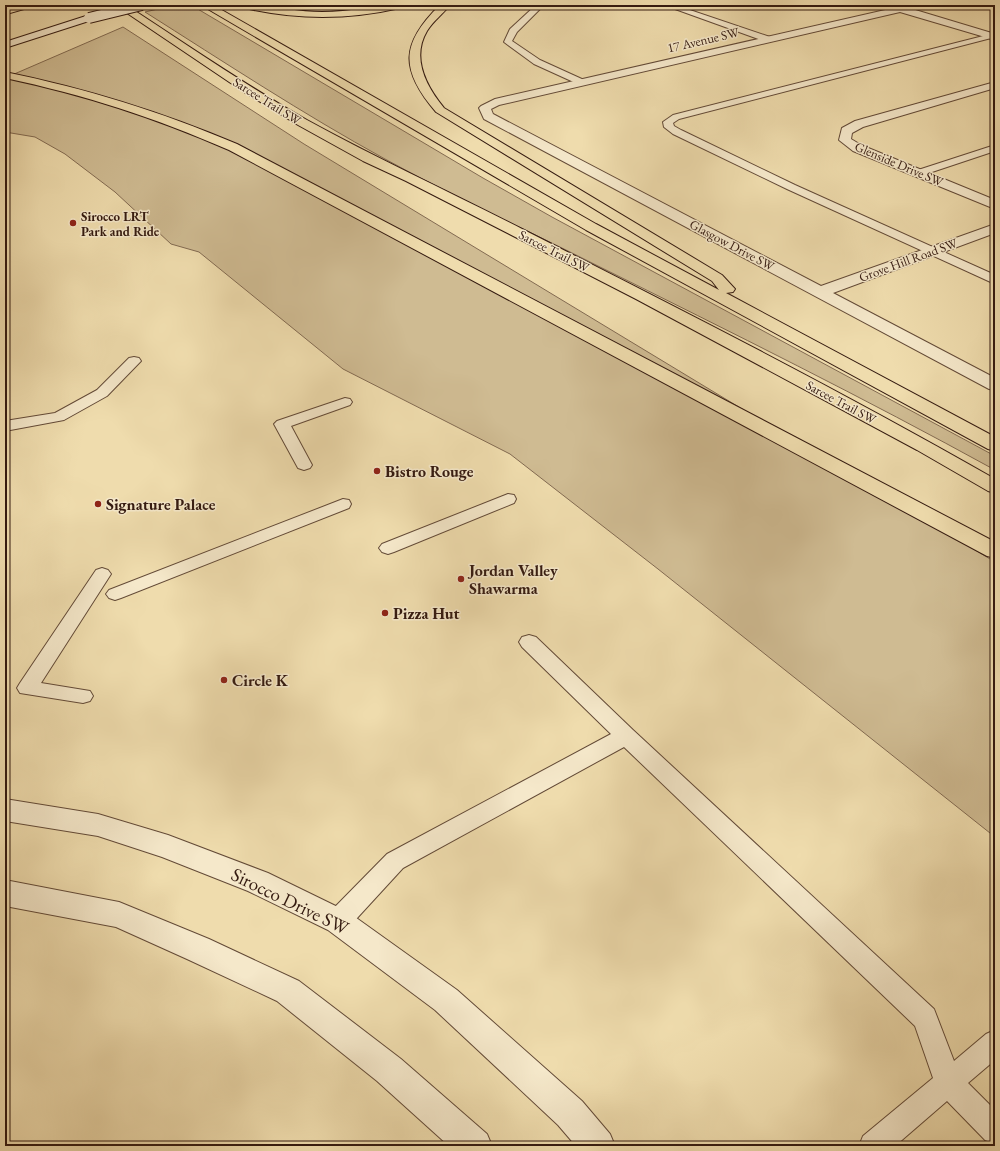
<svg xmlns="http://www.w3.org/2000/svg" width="1000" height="1151" font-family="'EB Garamond',serif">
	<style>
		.green { fill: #cfbb92; stroke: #826a51 }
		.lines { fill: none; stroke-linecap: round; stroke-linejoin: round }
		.service-casing { stroke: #634a37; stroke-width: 2 }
		.minor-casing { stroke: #634a37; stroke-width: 2 }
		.tertiary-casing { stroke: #634a37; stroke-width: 2 }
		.secondary-casing { stroke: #341a10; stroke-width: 2 }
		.trunk-casing { stroke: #341a10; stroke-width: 2 }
		.service { fill: #f5e8ca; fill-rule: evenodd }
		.minor { fill: #f5e8ca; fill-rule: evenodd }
		.tertiary { fill: #f5e8ca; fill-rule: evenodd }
		.secondary { fill: #f5e8ca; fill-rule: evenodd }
		.trunk { fill: #efdcad; fill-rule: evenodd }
		.tram { stroke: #341a10; stroke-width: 1 }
		.secondary-bridge-casing { stroke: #341a10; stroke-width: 12; stroke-linecap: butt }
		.secondary-bridge { stroke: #f5e8ca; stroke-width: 10 }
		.poi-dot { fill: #8f2418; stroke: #f5e8ca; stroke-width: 1.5 }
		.labels { text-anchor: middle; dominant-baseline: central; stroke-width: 3; stroke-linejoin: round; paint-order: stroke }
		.far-street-label { font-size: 13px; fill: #341a10; stroke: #f5e8ca }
		.far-poi-label { font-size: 13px; font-weight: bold; fill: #341a10; stroke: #f5e8ca; text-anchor: start }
		.poi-label { font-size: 16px; font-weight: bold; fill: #341a10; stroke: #f5e8ca; text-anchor: start }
		.near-street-label { font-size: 19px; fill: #341a10; stroke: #f5e8ca }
	</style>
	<rect width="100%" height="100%" fill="#efdcad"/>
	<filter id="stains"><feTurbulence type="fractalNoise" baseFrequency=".005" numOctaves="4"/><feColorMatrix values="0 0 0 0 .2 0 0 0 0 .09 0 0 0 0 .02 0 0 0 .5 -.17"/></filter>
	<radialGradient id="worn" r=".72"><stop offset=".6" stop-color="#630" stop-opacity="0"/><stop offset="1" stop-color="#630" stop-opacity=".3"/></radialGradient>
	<!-- green -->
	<g class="green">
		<path d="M 175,5 L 191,5 L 483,178 L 552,217 L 995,456 L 995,470 C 864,398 731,332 598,266 C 527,230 454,197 385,159 C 303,114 224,62 145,12 Z"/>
		<path d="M 123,27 L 304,144 L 995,562 L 995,837 L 658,569 L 510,454 L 343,369 L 199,252 L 171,244 L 115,192 L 65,154 L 35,137 L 5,132 L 5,78 Z"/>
	</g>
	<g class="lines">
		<!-- service casing -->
		<g class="service-casing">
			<g id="service">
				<path d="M 536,5 L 544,5 L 517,32 L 512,41 L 540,60 L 584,80 L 586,82 L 584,84 L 578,84 L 534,64 L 504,42 L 510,29 Z"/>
				<path d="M 664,5 L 675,5 L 770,37 L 771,39 L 770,41 L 764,41 Z"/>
				<path d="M 995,33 L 995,37 L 679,119 L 673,123 L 674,126 L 681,130 L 795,185 L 995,275 L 995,284 L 787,189 L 673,134 L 664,127 L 663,122 L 673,115 Z"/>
				<path d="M 995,145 L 995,151 L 923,175 L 915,175 L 914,173 L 915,171 Z"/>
				<path d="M 134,357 L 139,358 L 141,361 L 107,396 L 64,420 L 5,431 L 5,421 L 55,413 L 97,390 L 129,358 Z"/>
				<path d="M 345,398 L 350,399 L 352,402 L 350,405 L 291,426 L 312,465 L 310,468 L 304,470 L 298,468 L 274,424 L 277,421 Z"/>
				<path d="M 508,494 L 514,495 L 516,499 L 514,503 L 394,552 L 388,554 L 382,552 L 379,548 L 382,544 Z"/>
				<path d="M 343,499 L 349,500 L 351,504 L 349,508 L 121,598 L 115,600 L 109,598 L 106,594 L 109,590 Z"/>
				<path d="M 102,568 L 108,570 L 111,574 L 41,683 L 90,691 L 93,696 L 90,701 L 83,703 L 20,693 L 17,688 L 20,683 L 96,570 Z"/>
				<path d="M 529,635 L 536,637 L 633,730 L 934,1009 L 954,1061 L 986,1034 L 995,1030 L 995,1060 L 968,1083 L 995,1110 L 995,1144 L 985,1140 L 947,1101 L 895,1146 L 859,1146 L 863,1136 L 933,1078 L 915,1026 L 624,747 L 403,868 L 347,929 L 338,932 L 329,929 L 326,921 L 329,913 L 387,854 L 611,734 L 522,647 L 519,642 L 522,637 Z"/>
			</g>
		</g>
		<!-- minor casing -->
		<g class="minor-casing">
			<g id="minor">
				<path d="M 898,5 L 922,5 L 920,7 L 912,9 L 995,34 L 995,40 L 900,12 L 499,105 L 491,109 L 493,114 L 821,286 L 995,224 L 995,233 L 833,293 L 995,378 L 995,390 L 989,389 L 484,119 L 479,108 L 481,106 L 495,99 L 894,8 Z"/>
				<path d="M 995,82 L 995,88 L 863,127 L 852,133 L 851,139 L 861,145 L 995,200 L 995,209 L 853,151 L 839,140 L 842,128 L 855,121 Z"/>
			</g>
		</g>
		<!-- tertiary casing -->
		<g class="tertiary-casing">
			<g id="tertiary">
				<path d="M 5,799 L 98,814 L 168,835 L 268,873 L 348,912 L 457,990 L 582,1101 L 610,1134 L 615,1146 L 576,1146 L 558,1125 L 435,1010 L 328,930 L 248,891 L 162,857 L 98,836 L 5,821 Z"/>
				<path d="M 5,880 L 119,902 L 209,939 L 299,981 L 401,1059 L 487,1134 L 492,1146 L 449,1146 L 377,1081 L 277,1001 L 187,959 L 116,927 L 5,906 Z"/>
			</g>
		</g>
		<!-- secondary casing -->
		<g class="secondary-casing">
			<path id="secondary" d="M 89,15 L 94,18 L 92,20 L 5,48 L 5,42 Z"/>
		</g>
		<!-- trunk casing -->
		<g class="trunk-casing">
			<g id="trunk">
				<path d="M 115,5 L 126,5 C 186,44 245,85 307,120 C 378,159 452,193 524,230 C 682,310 841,391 995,479 L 995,493 L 988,491 L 917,450 L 636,299 L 406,181 L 363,161 L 298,125 L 244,92 Z"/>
				<path d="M 201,5 L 213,5 L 596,224 L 719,290 L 712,281 L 436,112 C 400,70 400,44 440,5 L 450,5 C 443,14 433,21 427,31 C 411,58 426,86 444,108 L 722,275 L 735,289 L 733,292 L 726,293 L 995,437 L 995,451 L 988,449 L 586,230 Z"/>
				<path d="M 240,5 C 268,5 295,12 322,12 C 350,12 377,5 405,5 L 400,8 C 348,20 297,20 245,8 Z"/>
				<path d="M 5,72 C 88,89 159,111 237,144 L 995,542 L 995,558 L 987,556 L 229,150 C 153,117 85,95 5,78 Z"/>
			</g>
		</g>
		<!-- service -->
		<use href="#service" class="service"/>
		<!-- minor -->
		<use href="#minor" class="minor"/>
		<!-- tertiary -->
		<use href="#tertiary" class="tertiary"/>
		<!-- secondary -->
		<use href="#secondary" class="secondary"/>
		<!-- trunk -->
		<use href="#trunk" class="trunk"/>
		<!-- tram -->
		<path class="tram" d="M 5,15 L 40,5"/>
		<!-- secondary-bridge casing -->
		<g class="secondary-bridge-casing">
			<path id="secondary-bridge" d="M 89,18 L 142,5"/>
		</g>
		<!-- secondary-bridge -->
		<use href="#secondary-bridge" class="secondary-bridge"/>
	</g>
	<!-- markers -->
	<g class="poi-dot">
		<circle cx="73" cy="223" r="4"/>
		<circle cx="377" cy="471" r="4"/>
		<circle cx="98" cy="504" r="4"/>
		<circle cx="461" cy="579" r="4"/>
		<circle cx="385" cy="613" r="4"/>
		<circle cx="224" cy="680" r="4"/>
	</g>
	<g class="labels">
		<!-- far-street labels -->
		<g class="far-street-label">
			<text transform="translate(703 40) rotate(-13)">17 Avenue SW</text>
			<text transform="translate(267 101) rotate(32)">Sarcee Trail SW</text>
			<text transform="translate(899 164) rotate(23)">Glenside Drive SW</text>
			<text transform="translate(732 245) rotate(28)">Glasgow Drive SW</text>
			<text transform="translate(554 251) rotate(27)">Sarcee Trail SW</text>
			<text transform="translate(908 260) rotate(-20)">Grove Hill Road SW</text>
			<text transform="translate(841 402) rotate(28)">Sarcee Trail SW</text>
		</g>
		<!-- far-poi labels -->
		<g class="far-poi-label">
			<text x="81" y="216">Sirocco LRT<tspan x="81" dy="15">Park and Ride</tspan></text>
		</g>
		<!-- poi labels -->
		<g class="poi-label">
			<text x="385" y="471">Bistro Rouge</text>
			<text x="106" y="504">Signature Palace</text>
			<text x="469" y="570">Jordan Valley<tspan x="469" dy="18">Shawarma</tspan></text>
			<text x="393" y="613">Pizza Hut</text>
			<text x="232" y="680">Circle K</text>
		</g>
		<!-- near-street labels -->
		<g class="near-street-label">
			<text transform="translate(290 901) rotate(26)">Sirocco Drive SW</text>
		</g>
	</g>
	<!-- margin -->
	<rect width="1000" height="1151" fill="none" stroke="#efdcad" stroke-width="20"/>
	<rect x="6" y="6" width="988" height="1139" fill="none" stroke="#341a10" stroke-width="2"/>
	<rect x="10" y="10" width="980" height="1131" fill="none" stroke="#341a10"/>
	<rect width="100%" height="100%" filter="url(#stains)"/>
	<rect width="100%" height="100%" fill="url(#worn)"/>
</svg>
